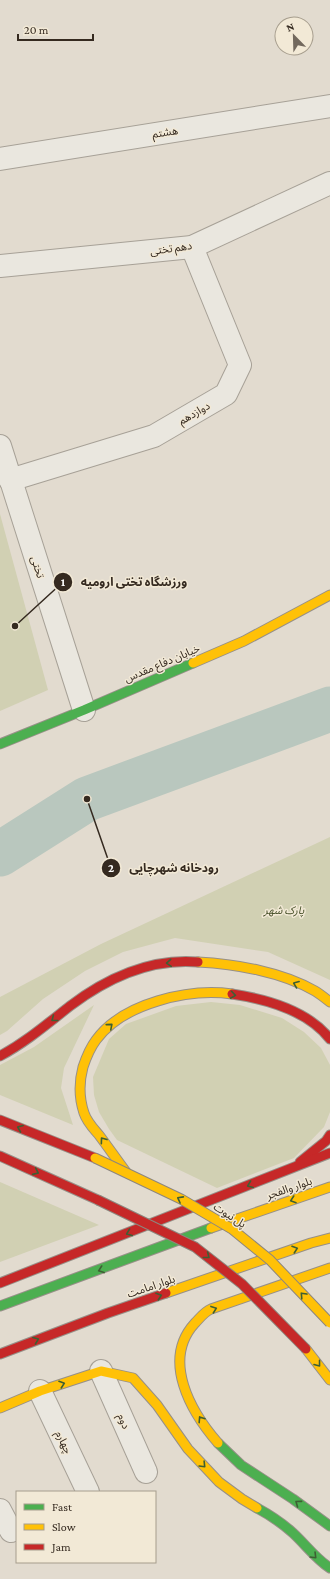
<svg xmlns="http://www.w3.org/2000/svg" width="330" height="1579" font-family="'Crimson Pro','Noto Sans Arabic',serif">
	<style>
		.green { fill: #d1d0b3 }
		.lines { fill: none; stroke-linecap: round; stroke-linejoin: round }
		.river { stroke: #b9c7be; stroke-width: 45 }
		.street-casing { stroke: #a7a197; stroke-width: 24 }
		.fast-casing { stroke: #979088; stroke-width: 11 }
		.slow-casing { stroke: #979088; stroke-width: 11 }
		.jam-casing { stroke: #979088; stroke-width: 11 }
		.street { stroke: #eae7df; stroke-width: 22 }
		.fast { stroke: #4caf50; stroke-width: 9 }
		.slow { stroke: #ffc107; stroke-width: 9 }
		.jam { stroke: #c62828; stroke-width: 9 }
		.slow-bridge-casing { stroke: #8d867e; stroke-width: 11; stroke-linecap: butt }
		.jam-bridge-casing { stroke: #8d867e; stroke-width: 11; stroke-linecap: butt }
		.slow-bridge { stroke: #ffc107; stroke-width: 9 }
		.jam-bridge { stroke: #c62828; stroke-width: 9 }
		.oneway { stroke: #3e5f33 }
		.labels { text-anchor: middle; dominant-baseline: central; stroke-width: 3; stroke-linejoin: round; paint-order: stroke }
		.street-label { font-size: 11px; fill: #352a20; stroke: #f2e9d6 }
		.park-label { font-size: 11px; font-style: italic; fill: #475029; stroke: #f2e9d6 }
		.leader { fill: none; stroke: #352a20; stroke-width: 1.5 }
		.callout-dot { fill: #352a20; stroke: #f2e9d6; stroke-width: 1.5 }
		.mark-label { font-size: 12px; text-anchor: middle; font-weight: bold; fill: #fff }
		.callout-label { font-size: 12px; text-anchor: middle; font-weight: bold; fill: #352a20; stroke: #f2e9d6; stroke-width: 3; stroke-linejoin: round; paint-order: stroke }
	</style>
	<rect width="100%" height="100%" fill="#e2dbcf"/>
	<!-- green -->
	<g class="green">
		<path d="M 0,514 L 48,690 L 0,711 Z"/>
		<path d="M 330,837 L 330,980 L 268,952 L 175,938 L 123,952 L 85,971 L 43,999 L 7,1031 L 0,1035 L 0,997 L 101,944 Z"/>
		<path d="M 211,1002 L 240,1005 L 282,1018 L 304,1032 L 321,1048 L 330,1065 L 330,1112 L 324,1127 L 294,1158 L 217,1188 L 117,1140 L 109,1129 L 99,1112 L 94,1095 L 93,1077 L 109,1039 L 126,1024 L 176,1006 Z"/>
		<path d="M 94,1005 L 64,1068 L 61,1088 L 73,1125 L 0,1095 L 0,1065 L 34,1047 Z"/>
		<path d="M 0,1182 L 99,1225 L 0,1262 Z"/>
	</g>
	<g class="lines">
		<!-- river -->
		<path class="river" d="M 0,854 L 87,799 L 330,709"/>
		<!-- street casing -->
		<g class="street-casing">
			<g id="street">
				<path d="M 0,159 L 330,106"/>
				<path d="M 0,266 L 192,247 L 330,183"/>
				<path d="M 0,446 L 84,710"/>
				<path d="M 10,480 L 154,436 L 226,394 L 240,365 L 192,247"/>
				<path d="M 101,1371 L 146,1472"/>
				<path d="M 40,1391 L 88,1492"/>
				<path d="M 0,1510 L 11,1531"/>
			</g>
		</g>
		<!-- fast casing -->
		<g class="fast-casing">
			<g id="fast">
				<path d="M 0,744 L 84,710 L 193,663"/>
				<path d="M 0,1306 L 211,1228"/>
				<path d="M 218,1443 L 241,1465 L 293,1499 L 330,1526"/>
				<path d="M 257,1508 C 270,1515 282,1523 293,1533 C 306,1545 316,1559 330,1568"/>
			</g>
		</g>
		<!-- slow casing -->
		<g class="slow-casing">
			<g id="slow">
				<path d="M 193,663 L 244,641 L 330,595"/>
				<path d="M 198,962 C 236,964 282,972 315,991 C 320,994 325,998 330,1002"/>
				<path d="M 126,1172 C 117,1160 108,1147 99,1135 C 93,1128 87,1122 84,1113 C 79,1098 79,1082 83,1067 C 86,1058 90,1048 96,1040 C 123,1003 189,988 232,994"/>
				<path d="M 211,1228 L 330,1187"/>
				<path d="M 166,1293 L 311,1243 L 330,1238"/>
				<path d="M 306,1349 L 330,1380"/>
				<path d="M 0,1408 L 40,1391 L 101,1371 L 133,1378 L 157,1405 L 188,1449 L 219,1482 L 242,1499 L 257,1508"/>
				<path d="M 218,1443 C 191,1412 161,1360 195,1323 C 200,1318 204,1312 211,1309 L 330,1268"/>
			</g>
		</g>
		<!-- jam casing -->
		<g class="jam-casing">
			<g id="jam">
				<path d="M 232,994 C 266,999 308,1011 330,1039"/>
				<path d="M 0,1056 C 26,1042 47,1024 70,1006 C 107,978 151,958 198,962"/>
				<path d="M 0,1120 L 95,1158"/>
				<path d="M 0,1156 L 98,1200"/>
				<path d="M 300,1162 L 326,1141 L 330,1135"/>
				<path d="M 0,1283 L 330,1153"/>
				<path d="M 0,1354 L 108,1313 L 166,1293"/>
			</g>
		</g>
		<!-- street -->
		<use href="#street" class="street"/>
		<!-- fast -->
		<use href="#fast" class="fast"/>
		<!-- slow -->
		<use href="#slow" class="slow"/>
		<!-- jam -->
		<use href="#jam" class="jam"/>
		<!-- slow-bridge casing -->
		<g class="slow-bridge-casing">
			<path id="slow-bridge" d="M 95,1158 L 181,1199 L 232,1229 L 270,1260 L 330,1323"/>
		</g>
		<!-- jam-bridge casing -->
		<g class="jam-bridge-casing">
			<path id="jam-bridge" d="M 98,1200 L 195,1247 L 242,1284 L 306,1349"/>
		</g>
		<!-- slow-bridge -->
		<use href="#slow-bridge" class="slow-bridge"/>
		<!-- jam-bridge -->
		<use href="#jam-bridge" class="jam-bridge"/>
	</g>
	<!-- one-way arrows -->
	<defs><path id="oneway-chevron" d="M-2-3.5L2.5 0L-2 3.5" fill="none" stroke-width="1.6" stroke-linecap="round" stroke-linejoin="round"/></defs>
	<g class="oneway">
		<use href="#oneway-chevron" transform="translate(169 963) rotate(176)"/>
		<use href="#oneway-chevron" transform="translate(296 984) rotate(-159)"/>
		<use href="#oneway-chevron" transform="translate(233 995) rotate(8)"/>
		<use href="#oneway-chevron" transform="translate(54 1019) rotate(142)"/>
		<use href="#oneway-chevron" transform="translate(110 1026) rotate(-41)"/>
		<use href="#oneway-chevron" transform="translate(20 1128) rotate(-158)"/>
		<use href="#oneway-chevron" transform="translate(103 1140) rotate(-126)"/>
		<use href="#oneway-chevron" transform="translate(36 1172) rotate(24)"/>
		<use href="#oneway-chevron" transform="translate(250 1185) rotate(159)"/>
		<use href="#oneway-chevron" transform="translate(180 1199) rotate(-152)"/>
		<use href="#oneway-chevron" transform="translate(293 1200) rotate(161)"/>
		<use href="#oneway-chevron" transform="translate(129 1233) rotate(159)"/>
		<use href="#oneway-chevron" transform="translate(295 1249) rotate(-19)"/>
		<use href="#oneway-chevron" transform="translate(207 1256) rotate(38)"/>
		<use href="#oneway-chevron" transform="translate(101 1270) rotate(160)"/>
		<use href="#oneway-chevron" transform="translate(303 1295) rotate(-133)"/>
		<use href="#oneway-chevron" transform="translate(159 1296) rotate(-19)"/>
		<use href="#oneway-chevron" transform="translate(214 1309) rotate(-20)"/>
		<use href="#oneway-chevron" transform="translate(36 1340) rotate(-21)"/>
		<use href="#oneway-chevron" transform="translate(318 1364) rotate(52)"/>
		<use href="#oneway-chevron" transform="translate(62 1384) rotate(-19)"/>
		<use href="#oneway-chevron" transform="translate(201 1419) rotate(-123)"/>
		<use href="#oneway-chevron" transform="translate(203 1465) rotate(46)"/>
		<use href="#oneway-chevron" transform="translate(298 1503) rotate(-144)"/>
		<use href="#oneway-chevron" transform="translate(314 1556) rotate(45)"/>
	</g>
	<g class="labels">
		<!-- street labels -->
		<g class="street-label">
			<text transform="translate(165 132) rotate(-9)">هشتم</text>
			<text transform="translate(171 248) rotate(-8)">دهم تختی</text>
			<text transform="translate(194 413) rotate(-30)">دوازدهم</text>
			<text transform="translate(38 567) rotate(72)">تختی</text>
			<text transform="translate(162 663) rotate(-23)">خیابان دفاع مقدس</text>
			<text transform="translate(289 1188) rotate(-19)">بلوار والفجر</text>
			<text transform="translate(230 1215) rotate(33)">پل نبوت</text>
			<text transform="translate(151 1286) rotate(-19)">بلوار امامت</text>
			<text transform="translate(124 1421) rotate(66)">دوم</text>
			<text transform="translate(64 1442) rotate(64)">چهارم</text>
		</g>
		<!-- park labels -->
		<g class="park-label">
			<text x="284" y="910">پارک شهر</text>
		</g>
	</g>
	<!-- callouts -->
	<path class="leader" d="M15 626L63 582M87 799L111 868"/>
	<g class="callout-dot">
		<circle cx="15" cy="626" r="4"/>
		<circle cx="87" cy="799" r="4"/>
		<circle cx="63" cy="582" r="10"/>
		<circle cx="111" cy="868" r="10"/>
	</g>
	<g class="mark-label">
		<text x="63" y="586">1</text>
		<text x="111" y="872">2</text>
	</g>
	<g class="callout-label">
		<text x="134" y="586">ورزشگاه تختی ارومیه</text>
		<text x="174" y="872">رودخانه شهرچایی</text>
	</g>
	<!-- legend -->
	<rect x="16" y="1491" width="140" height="72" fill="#f2e9d6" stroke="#a69d8d"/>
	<rect x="24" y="1504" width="20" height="6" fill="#4caf50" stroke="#a69d8d"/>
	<text x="52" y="1511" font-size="12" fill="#352a20">Fast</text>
	<rect x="24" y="1524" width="20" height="6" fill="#ffc107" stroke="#a69d8d"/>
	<text x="52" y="1531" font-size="12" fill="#352a20">Slow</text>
	<rect x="24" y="1544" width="20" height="6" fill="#c62828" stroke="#a69d8d"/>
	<text x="52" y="1551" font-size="12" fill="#352a20">Jam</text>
	<!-- north arrow -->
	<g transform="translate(294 36) rotate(337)"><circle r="19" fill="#f2e9d6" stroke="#a69d8d"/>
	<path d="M0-3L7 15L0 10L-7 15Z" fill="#72685d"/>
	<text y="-6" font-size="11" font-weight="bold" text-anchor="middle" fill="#352a20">N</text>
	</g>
	<!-- scale -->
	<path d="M18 34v6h75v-6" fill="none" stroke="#352a20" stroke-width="2"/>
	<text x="24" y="34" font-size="12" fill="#352a20" stroke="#f2e9d6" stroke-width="3" paint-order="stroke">20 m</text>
</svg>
